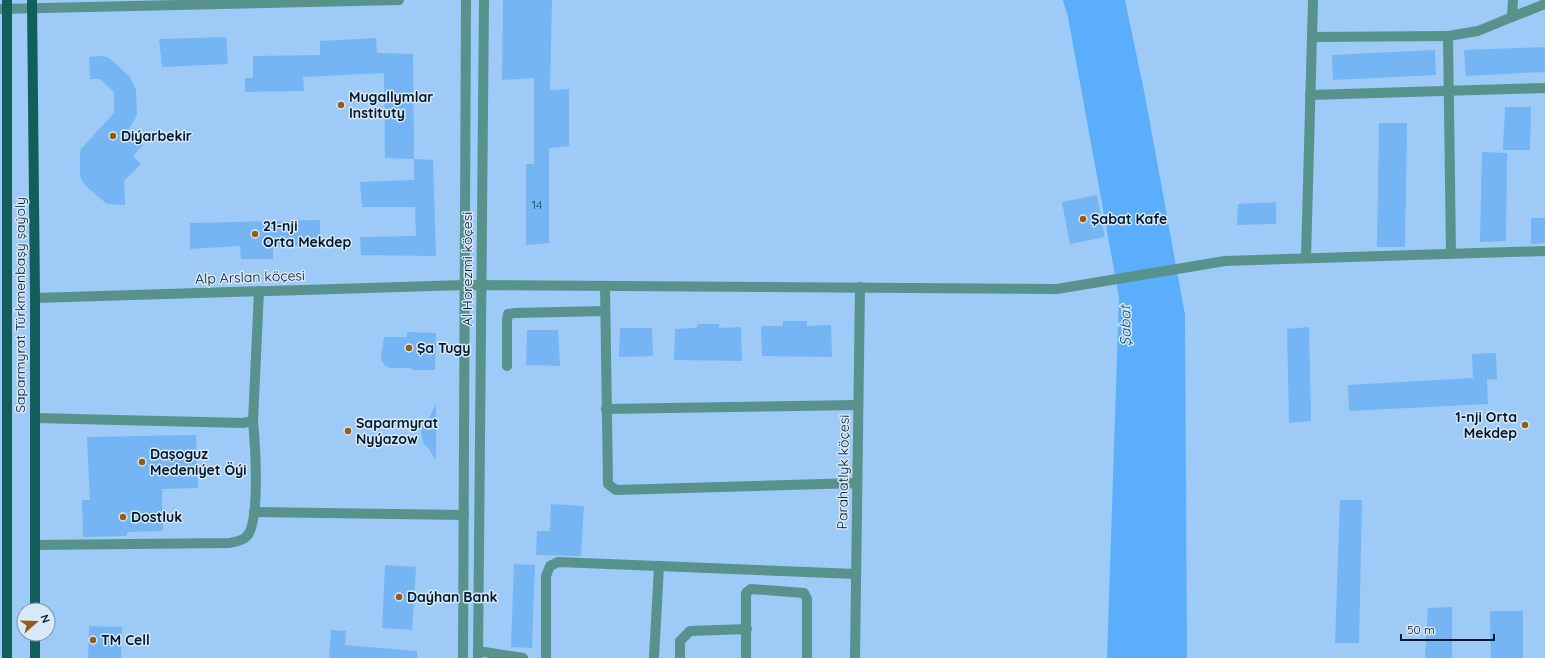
<svg xmlns="http://www.w3.org/2000/svg" width="1545" height="658" font-family="Quicksand,sans-serif">
	<style>
		.water { fill: #5baefb }
		.building { fill: #75b5f3 }
		.lines { fill: none; stroke-linecap: round; stroke-linejoin: round }
		.minor { stroke: #57928d; stroke-width: 10 }
		.major { stroke: #115e5a; stroke-width: 10 }
		.poi-dot { fill: #935e13; stroke: #d7e8f9; stroke-width: 1.5 }
		.labels { text-anchor: middle; dominant-baseline: central; stroke-width: 3; stroke-linejoin: round; paint-order: stroke }
		.number-label { font-size: 12px; fill: #1f3f5e }
		.poi-label { font-size: 14px; font-weight: bold; fill: #02182c; stroke: #d7e8f9; text-anchor: start }
		.street-label { font-size: 14px; fill: #02182c; stroke: #d7e8f9 }
		.water-label { font-size: 15px; font-style: italic; fill: #084778; stroke: #d7e8f9 }
	</style>
	<rect width="100%" height="100%" fill="#9dcaf7"/>
	<!-- water -->
	<path class="water" d="M 1063,0 L 1125,0 L 1145,96 L 1185,315 L 1187,658 L 1107,658 L 1119,297 L 1068,17 Z"/>
	<!-- building -->
	<g class="building">
		<path d="M 503,0 L 552,0 L 550,90 L 569,89 L 569,146 L 549,148 L 549,243 L 526,245 L 526,164 L 534,164 L 534,78 L 502,80 Z"/>
		<path d="M 226,37 L 228,64 L 162,67 L 159,39 Z"/>
		<path d="M 376,38 L 377,53 L 413,54 L 414,159 L 385,158 L 384,73 L 303,77 L 304,91 L 245,92 L 245,78 L 253,78 L 253,56 L 320,55 L 320,41 Z"/>
		<path d="M 1545,47 L 1545,72 L 1466,76 L 1464,50 Z"/>
		<path d="M 1435,50 L 1436,75 L 1333,80 L 1332,55 Z"/>
		<path d="M 101,56 L 107,57 L 113,61 L 130,77 L 136,90 L 137,113 L 135,119 L 128,130 L 143,145 L 133,156 L 141,164 L 124,181 L 125,205 L 107,204 L 86,186 L 82,181 L 80,175 L 80,154 L 81,149 L 114,113 L 114,92 L 100,79 L 90,79 L 89,57 Z"/>
		<path d="M 1505,107 L 1531,107 L 1530,150 L 1503,150 Z"/>
		<path d="M 1379,123 L 1407,123 L 1405,247 L 1377,247 Z"/>
		<path d="M 1482,152 L 1507,153 L 1506,241 L 1480,242 Z"/>
		<path d="M 414,159 L 433,160 L 436,256 L 361,255 L 360,237 L 416,236 L 415,207 L 362,207 L 360,182 L 414,180 Z"/>
		<path d="M 1097,195 L 1105,237 L 1070,244 L 1062,202 Z"/>
		<path d="M 1276,202 L 1276,224 L 1237,225 L 1238,204 Z"/>
		<path d="M 1531,218 L 1545,218 L 1545,243 L 1531,244 Z"/>
		<path d="M 320,220 L 320,246 L 273,246 L 273,259 L 241,259 L 240,246 L 190,249 L 190,223 Z"/>
		<path d="M 783,321 L 807,321 L 807,326 L 831,325 L 832,357 L 762,356 L 761,326 L 783,326 Z"/>
		<path d="M 698,324 L 719,324 L 719,328 L 741,327 L 742,361 L 674,360 L 675,329 L 696,328 Z"/>
		<path d="M 1309,327 L 1311,421 L 1289,423 L 1287,329 Z"/>
		<path d="M 620,328 L 652,328 L 653,356 L 619,357 Z"/>
		<path d="M 527,330 L 558,330 L 560,366 L 526,365 Z"/>
		<path d="M 407,332 L 436,333 L 435,370 L 414,370 L 409,368 L 390,368 L 385,366 L 381,359 L 384,337 L 407,337 Z"/>
		<path d="M 1496,353 L 1497,380 L 1487,379 L 1488,404 L 1349,411 L 1348,385 L 1473,378 L 1472,354 Z"/>
		<path d="M 436,404 L 436,460 L 426,445 L 424,445 L 421,433 L 423,424 L 426,424 Z"/>
		<path d="M 196,435 L 198,488 L 162,489 L 163,531 L 128,532 L 126,536 L 83,537 L 82,500 L 90,500 L 87,437 Z"/>
		<path d="M 1340,500 L 1362,500 L 1359,643 L 1335,643 Z"/>
		<path d="M 551,504 L 584,506 L 581,556 L 536,555 L 537,531 L 550,531 Z"/>
		<path d="M 514,564 L 535,565 L 532,648 L 511,647 Z"/>
		<path d="M 385,565 L 416,567 L 412,630 L 382,628 Z"/>
		<path d="M 1452,607 L 1452,658 L 1425,658 L 1428,608 Z"/>
		<path d="M 1490,611 L 1523,611 L 1523,658 L 1491,658 Z"/>
		<path d="M 89,626 L 122,627 L 121,658 L 88,658 Z"/>
		<path d="M 331,630 L 346,631 L 345,645 L 417,651 L 417,658 L 329,658 Z"/>
	</g>
	<g class="lines">
		<!-- minor -->
		<g class="minor">
			<path d="M 0,9 L 399,0"/>
			<path d="M 1512,17 L 1545,4"/>
			<path d="M 1312,37 L 1448,36"/>
			<path d="M 1310,95 L 1545,88"/>
			<path d="M 1451,254 L 1448,36 L 1478,31 L 1512,17 L 1513,0"/>
			<path d="M 1306,258 L 1313,0"/>
			<path d="M 605,286 L 608,484 L 616,490 L 857,483"/>
			<path d="M 35,298 L 465,285 L 1057,289 L 1225,261 L 1545,251"/>
			<path d="M 507,366 L 507,321 L 508,314 L 515,313 L 605,311"/>
			<path d="M 606,409 L 858,405"/>
			<path d="M 35,418 L 243,423 L 253,421 L 259,291"/>
			<path d="M 254,512 L 464,515"/>
			<path d="M 35,545 L 229,543 C 235,542 242,541 246,537 C 261,524 255,442 253,421"/>
			<path d="M 478,651 L 523,658"/>
			<path d="M 463,658 L 466,0"/>
			<path d="M 478,658 L 484,0"/>
			<path d="M 546,658 L 546,576 L 550,566 L 558,562 L 856,574"/>
			<path d="M 654,658 L 659,566"/>
			<path d="M 680,658 L 680,641 L 690,631 L 747,629"/>
			<path d="M 746,658 L 746,593 L 751,589 L 804,593 L 807,599 L 807,658"/>
			<path d="M 855,658 L 860,287"/>
		</g>
		<!-- major -->
		<g class="major">
			<path d="M 7,0 L 7,658"/>
			<path d="M 32,0 L 35,298 L 35,610"/>
			<path d="M 35,634 L 35,658"/>
		</g>
	</g>
	<!-- markers -->
	<g class="poi-dot">
		<circle cx="341" cy="105" r="4"/>
		<circle cx="113" cy="136" r="4"/>
		<circle cx="1083" cy="219" r="4"/>
		<circle cx="255" cy="234" r="4"/>
		<circle cx="409" cy="348" r="4"/>
		<circle cx="1525" cy="425" r="4"/>
		<circle cx="348" cy="431" r="4"/>
		<circle cx="142" cy="462" r="4"/>
		<circle cx="123" cy="517" r="4"/>
		<circle cx="399" cy="597" r="4"/>
		<circle cx="93" cy="640" r="4"/>
	</g>
	<g class="labels">
		<!-- number labels -->
		<g class="number-label">
			<text x="537" y="204">14</text>
		</g>
		<!-- poi labels -->
		<g class="poi-label">
			<text x="349" y="97">Mugallymlar<tspan x="349" dy="16">Instituty</tspan></text>
			<text x="121" y="136">Diýarbekir</text>
			<text x="1091" y="219">Şabat Kafe</text>
			<text x="263" y="226">21-nji<tspan x="263" dy="16">Orta Mekdep</tspan></text>
			<text x="417" y="348">Şa Tugy</text>
			<text x="1517" y="417" text-anchor="end">1-nji Orta<tspan x="1517" dy="16">Mekdep</tspan></text>
			<text x="356" y="423">Saparmyrat<tspan x="356" dy="16">Nyýazow</tspan></text>
			<text x="150" y="454">Daşoguz<tspan x="150" dy="16">Medeniýet Öýi</tspan></text>
			<text x="131" y="517">Dostluk</text>
			<text x="407" y="597">Daýhan Bank</text>
			<text x="101" y="640">TM Cell</text>
		</g>
		<!-- street labels -->
		<g class="street-label">
			<text transform="translate(467 269) rotate(-90)">Al Horezmi köçesi</text>
			<text transform="translate(250 277) rotate(-2)">Alp Arslan köçesi</text>
			<text transform="translate(20 305) rotate(-90)">Saparmyrat Türkmenbaşy şaýoly</text>
			<text transform="translate(843 472) rotate(-89)">Parahatlyk köçesi</text>
		</g>
		<!-- water labels -->
		<g class="water-label">
			<text transform="translate(1125 326) rotate(-91)">Şabat</text>
		</g>
	</g>
	<!-- north arrow -->
	<g transform="translate(36 622) rotate(70)"><circle r="19" fill="#d7e8f9" stroke="#8295a7"/>
	<path d="M0-3L7 15L0 10L-7 15Z" fill="#935e13"/>
	<text y="-6" font-size="11" font-weight="bold" text-anchor="middle" fill="#02182c">N</text>
	</g>
	<!-- scale -->
	<path d="M1401 634v6h93v-6" fill="none" stroke="#02182c" stroke-width="2"/>
	<text x="1407" y="634" font-size="12" fill="#02182c" stroke="#d7e8f9" stroke-width="3" paint-order="stroke">50 m</text>
</svg>
